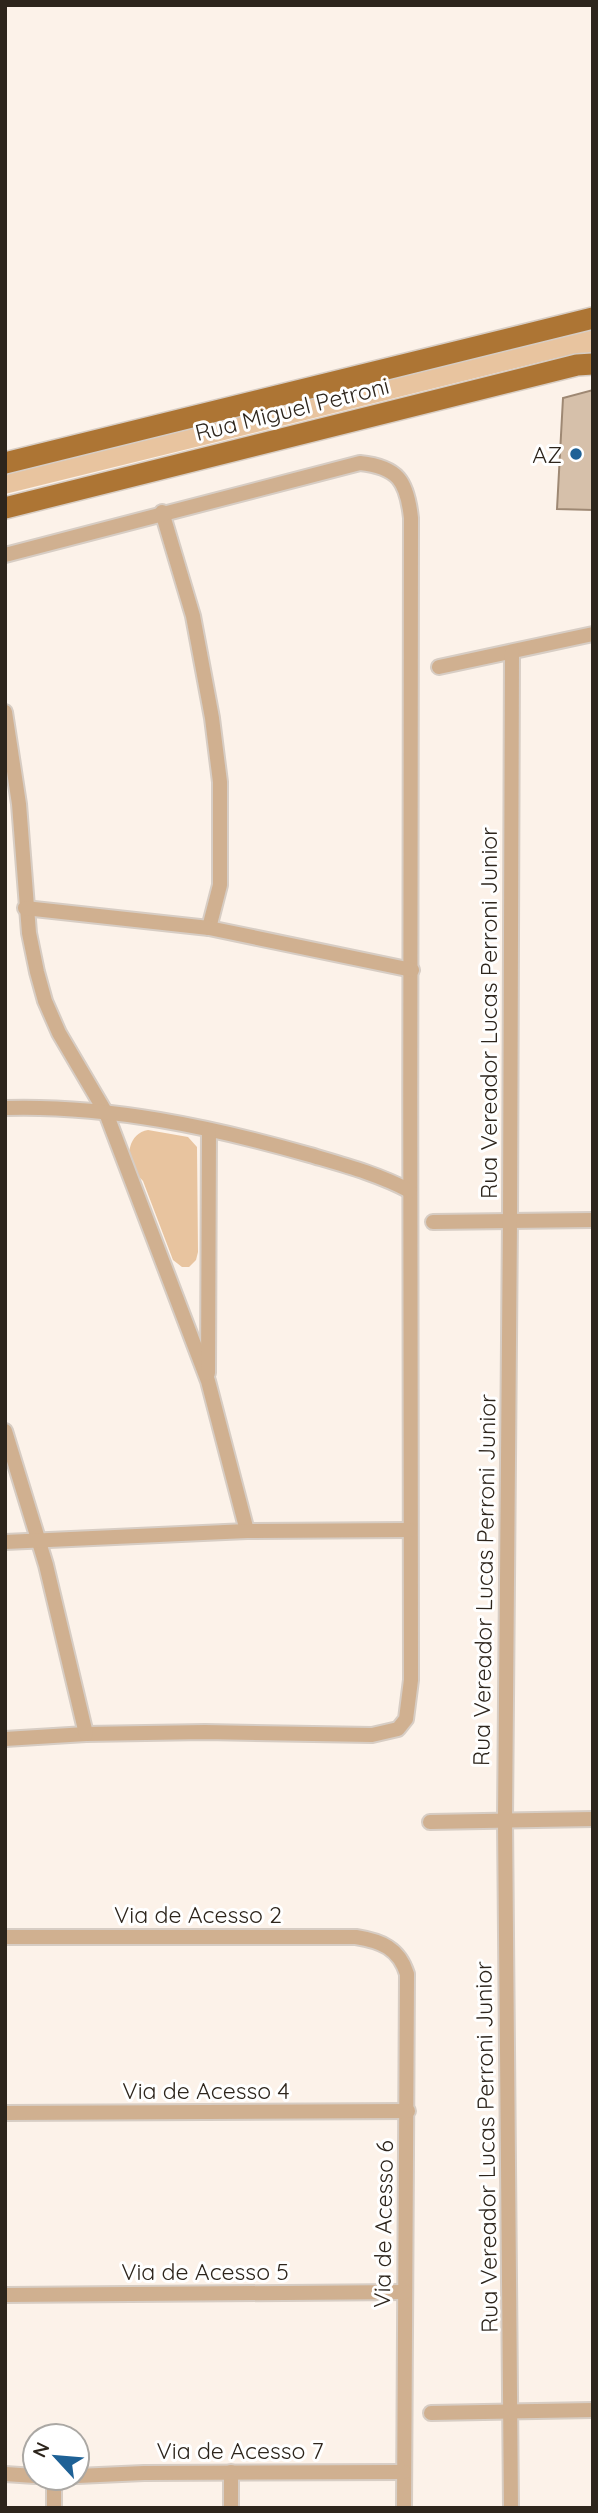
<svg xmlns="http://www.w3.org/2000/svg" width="598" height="2513" font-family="Quicksand,sans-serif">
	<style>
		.green { fill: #e8c49f }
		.building { fill: #d6c0aa; stroke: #9e8873; stroke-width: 2 }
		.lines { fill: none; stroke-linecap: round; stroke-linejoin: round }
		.minor-casing { stroke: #d7cdc4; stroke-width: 18 }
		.primary-casing { stroke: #d7cdc4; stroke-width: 24 }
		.minor { stroke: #d0b090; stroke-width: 14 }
		.primary { stroke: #ad7534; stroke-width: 21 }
		.poi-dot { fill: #1e6196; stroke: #fff; stroke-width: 2.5 }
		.labels { text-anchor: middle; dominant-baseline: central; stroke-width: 6; stroke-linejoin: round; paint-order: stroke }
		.street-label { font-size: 23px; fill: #2d251c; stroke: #fff }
		.poi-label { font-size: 23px; fill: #2d251c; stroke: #fff; text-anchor: end }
	</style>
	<rect width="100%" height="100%" fill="#fcf2e9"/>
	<!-- green -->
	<g class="green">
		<path d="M 593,327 L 593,352 L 557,358 L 5,494 L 5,472 Z"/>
		<path d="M 148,1130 L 188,1137 L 197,1147 L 198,1252 L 196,1260 L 189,1267 L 182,1267 L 173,1260 L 143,1181 C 141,1178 137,1176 135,1173 C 124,1157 129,1133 148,1130 Z"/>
	</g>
	<!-- building -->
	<path class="building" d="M 593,390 L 593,510 L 557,509 L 563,398 Z"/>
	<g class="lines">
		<!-- minor casing -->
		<g class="minor-casing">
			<g id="minor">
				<path d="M 162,512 L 193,616 L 212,718 L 220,782 L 220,885 L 209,928"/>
				<path d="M 5,555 L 360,463 C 398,467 407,481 411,518 C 412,905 408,1293 411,1680 L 406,1719 L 398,1729 L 372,1735 L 205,1732 L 86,1734 L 5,1739"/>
				<path d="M 439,667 L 593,634"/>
				<path d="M 5,712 L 19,804 L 29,933 L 37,972 L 45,1001 L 59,1033 L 106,1113 L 208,1381 L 247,1531"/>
				<path d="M 25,908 L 209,928 L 412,970"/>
				<path d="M 5,1108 C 108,1105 212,1127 310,1155 C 344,1165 378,1174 410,1191"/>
				<path d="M 433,1222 L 593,1220"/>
				<path d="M 208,1373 L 209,1130"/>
				<path d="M 5,1431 L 46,1565 L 86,1734"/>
				<path d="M 5,1542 L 247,1531 L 410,1530"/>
				<path d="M 430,1822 L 593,1819"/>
				<path d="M 5,1937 L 356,1937 C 381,1941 399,1948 407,1974 L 404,2508"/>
				<path d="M 5,2113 L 408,2111"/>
				<path d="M 5,2295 L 405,2292"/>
				<path d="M 431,2413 L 593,2410"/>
				<path d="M 5,2474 L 35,2476"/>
				<path d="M 77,2476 L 144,2473 L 404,2472"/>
				<path d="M 54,2508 L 54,2478"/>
				<path d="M 231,2508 L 231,2472"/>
				<path d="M 511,2508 L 505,1820 L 510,1220 L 512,652"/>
			</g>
		</g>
		<!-- primary casing -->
		<g class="primary-casing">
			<g id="primary">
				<path d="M 5,463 L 593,318"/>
				<path d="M 5,508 L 577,365 L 593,364"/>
			</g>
		</g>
		<!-- minor -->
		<use href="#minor" class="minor"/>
		<!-- primary -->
		<use href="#primary" class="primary"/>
	</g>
	<!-- markers -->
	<circle class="poi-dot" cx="576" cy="454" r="7"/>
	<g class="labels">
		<!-- street labels -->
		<g class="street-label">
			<text transform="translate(292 409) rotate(-14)">Rua Miguel Petroni</text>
			<text transform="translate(488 1013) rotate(-90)">Rua Vereador Lucas Perroni Junior</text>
			<text transform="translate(484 1580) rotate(-89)">Rua Vereador Lucas Perroni Junior</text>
			<text x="198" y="1914">Via de Acesso 2</text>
			<text x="206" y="2090">Via de Acesso 4</text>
			<text transform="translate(486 2147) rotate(-91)">Rua Vereador Lucas Perroni Junior</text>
			<text transform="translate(383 2224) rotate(-89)">Via de Acesso 6</text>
			<text x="205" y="2271">Via de Acesso 5</text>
			<text x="240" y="2450">Via de Acesso 7</text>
		</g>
		<!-- poi labels -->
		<g class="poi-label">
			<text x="562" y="454">AZ</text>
		</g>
	</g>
	<!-- border -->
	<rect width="598" height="2513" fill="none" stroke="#2d251c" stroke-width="14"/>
	<!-- north arrow -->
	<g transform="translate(56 2457) rotate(296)"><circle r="33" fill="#ffffff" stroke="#aba8a4" stroke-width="2"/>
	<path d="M0-5L12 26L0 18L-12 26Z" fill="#1e6196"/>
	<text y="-10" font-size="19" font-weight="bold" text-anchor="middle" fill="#2d251c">N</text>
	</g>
</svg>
